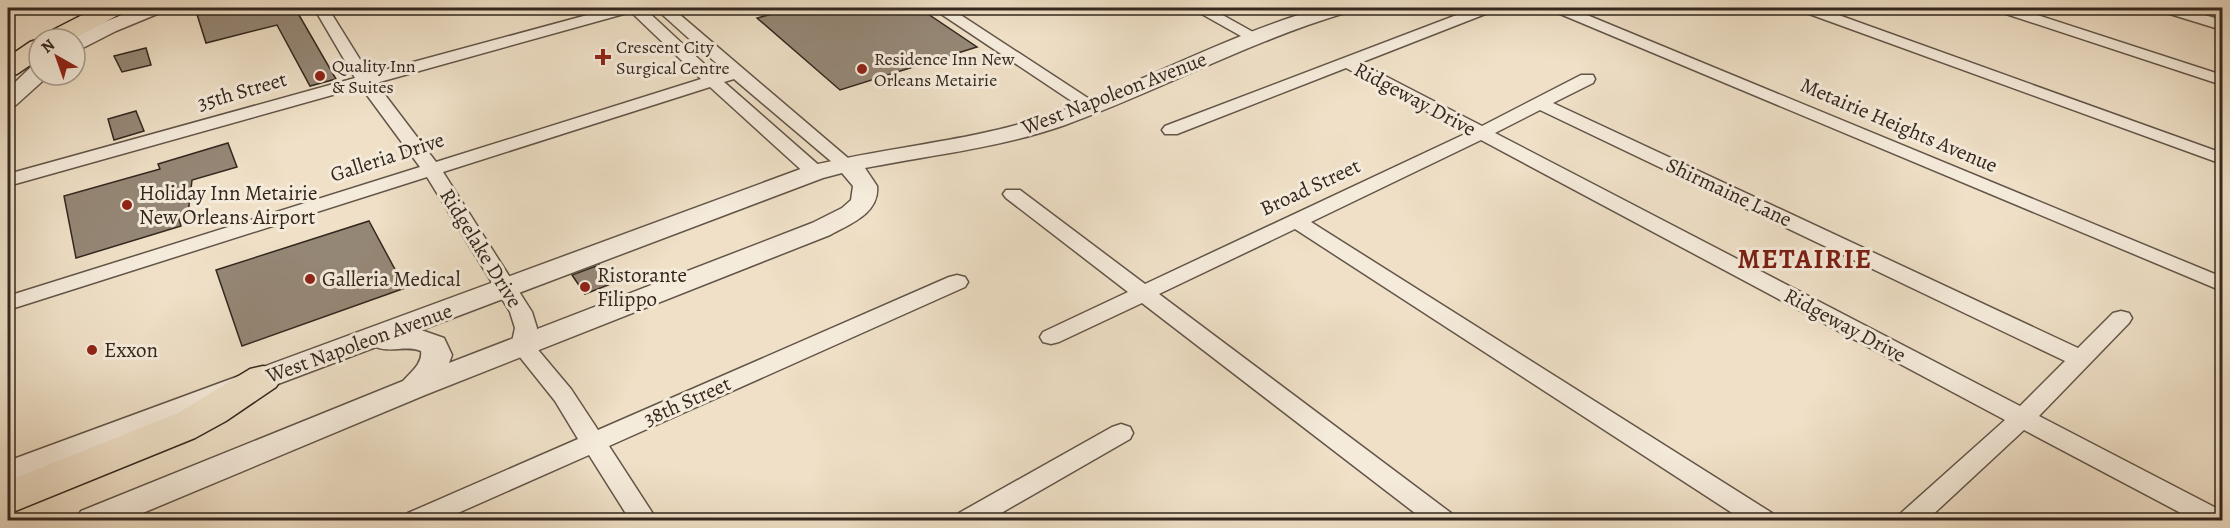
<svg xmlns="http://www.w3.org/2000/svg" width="2230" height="528" font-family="Alegreya,serif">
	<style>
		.building { fill: #958776; stroke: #33271e; stroke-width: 1.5 }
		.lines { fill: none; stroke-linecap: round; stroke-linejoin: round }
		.minor-casing { stroke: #625548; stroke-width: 3 }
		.tertiary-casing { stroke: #625548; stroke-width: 3 }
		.trunk-casing { stroke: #33271e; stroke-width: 3 }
		.motorway-casing { stroke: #33271e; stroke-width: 3 }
		.minor { fill: #f5ebdb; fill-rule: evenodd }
		.tertiary { fill: #f5ebdb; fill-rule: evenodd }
		.trunk { fill: #efe0c7; fill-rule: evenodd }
		.motorway { fill: #efe0c7; fill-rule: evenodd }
		.poi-dot { fill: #8f2418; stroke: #f5ebdb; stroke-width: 2 }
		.labels { text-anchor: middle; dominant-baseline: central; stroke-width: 6; stroke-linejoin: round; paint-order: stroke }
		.far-poi-label { font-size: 18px; fill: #33271e; stroke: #f5ebdb; text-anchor: start }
		.street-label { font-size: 21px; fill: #33271e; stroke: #f5ebdb }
		.poi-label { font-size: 21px; fill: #33271e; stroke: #f5ebdb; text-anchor: start }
		.district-label { font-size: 27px; font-weight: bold; letter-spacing: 1.5px; fill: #7a1f14; stroke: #f5ebdb }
	</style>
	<rect width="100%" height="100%" fill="#efe0c7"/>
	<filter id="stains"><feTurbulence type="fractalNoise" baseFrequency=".00333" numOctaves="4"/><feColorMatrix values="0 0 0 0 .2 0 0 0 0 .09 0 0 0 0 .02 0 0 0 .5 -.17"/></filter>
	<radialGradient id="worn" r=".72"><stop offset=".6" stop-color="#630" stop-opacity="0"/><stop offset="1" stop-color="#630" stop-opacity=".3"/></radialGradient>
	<!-- building -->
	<g class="building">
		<path d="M 195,8 L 295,8 L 336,79 L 310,86 L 277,25 L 206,43 Z"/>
		<path d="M 794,8 L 919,8 L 977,47 L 840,90 L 757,18 Z"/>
		<path d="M 146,48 L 151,65 L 122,72 L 114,56 Z"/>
		<path d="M 136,111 L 144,131 L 114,140 L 108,119 Z"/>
		<path d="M 228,143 L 237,167 L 192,180 L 188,214 L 178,216 L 181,226 L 76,258 L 64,196 L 160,169 L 158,164 Z"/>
		<path d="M 369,221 L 405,288 L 242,346 L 216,270 Z"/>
		<path d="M 599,265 L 603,270 L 606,269 L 616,282 L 585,294 L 572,275 Z"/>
	</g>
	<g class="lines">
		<!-- minor casing -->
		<g class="minor-casing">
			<g id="minor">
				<path d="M 314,8 L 328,8 L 369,74 L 613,8 L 644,8 L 715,74 L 725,71 L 655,8 L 672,8 L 855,164 L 853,168 L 839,168 L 734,79 L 724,82 L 822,168 L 824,172 L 822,176 L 808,176 L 710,87 L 443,172 L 532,312 L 537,328 L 534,345 L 571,389 L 598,430 L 949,277 L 957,275 L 965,277 L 968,282 L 965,287 L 609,446 L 657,520 L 630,520 L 589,455 L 442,520 L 404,520 L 408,513 L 578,439 L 555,401 L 511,346 L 515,328 L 510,312 L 427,177 L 8,310 L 8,296 L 420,167 L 361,87 L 8,186 L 8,174 L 355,78 ZM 631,12 L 701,79 L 436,162 L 376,83 Z"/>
				<path d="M 932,8 L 950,8 L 1100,106 L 1097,110 L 1085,110 Z"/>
				<path d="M 1191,8 L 1210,8 L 1262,37 L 1254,42 L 1248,40 Z"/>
				<path d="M 1475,8 L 1496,8 L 1493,11 L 1360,63 L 1482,126 L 1581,75 L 1593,75 L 1595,79 L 1593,83 L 1553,103 L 2078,348 L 2113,313 L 2121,311 L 2129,313 L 2132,318 L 2129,323 L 2039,416 L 2222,511 L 2222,520 L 2194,520 L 2024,430 L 1927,520 L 1897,520 L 1901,513 L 2005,420 L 1481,140 L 1311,222 L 1772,513 L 1776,520 L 1743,520 L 1295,229 L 1159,294 L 1451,513 L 1455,520 L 1424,520 L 1142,303 L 1059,342 L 1051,344 L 1043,342 L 1040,337 L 1043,332 L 1128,292 L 1006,198 L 1003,194 L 1006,190 L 1020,190 L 1145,284 L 1467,133 L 1346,68 L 1177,134 L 1165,134 L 1162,130 L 1165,126 ZM 1540,110 L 2065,361 L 2020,406 L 1495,133 Z"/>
				<path d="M 1550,8 L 1570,8 L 2222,277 L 2222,291 L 1553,11 Z"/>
				<path d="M 1798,8 L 1819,8 L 2222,153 L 2222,164 L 1801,11 Z"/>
				<path d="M 1994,8 L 2016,8 L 2222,75 L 2222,85 L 1997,11 Z"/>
				<path d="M 2157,8 L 2180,8 L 2222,20 L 2222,30 L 2160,11 Z"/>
				<path d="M 1121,424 L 1130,427 L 1133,433 L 1130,439 L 989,520 L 955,520 L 959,513 L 1112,427 Z"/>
			</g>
		</g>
		<!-- tertiary casing -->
		<g class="tertiary-casing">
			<g id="tertiary">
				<path d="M 139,8 L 165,8 L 162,12 L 116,31 L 75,52 L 75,39 L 72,39 L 102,23 Z"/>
				<path d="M 1321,8 L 1351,8 L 1348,12 C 1250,41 1161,90 1065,125 C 1000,148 931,155 865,168 L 877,186 C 880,213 850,224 830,235 L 425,395 L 126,520 L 76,520 L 81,511 L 403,381 C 411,372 423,363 421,351 C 406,345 391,353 376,347 L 8,486 L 8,461 L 806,167 C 885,147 969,142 1046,116 C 1140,85 1226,35 1321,8 ZM 842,173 L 853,186 L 851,200 L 842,208 L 812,223 L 449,363 L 452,355 L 444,338 L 421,330 L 823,178 Z"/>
				<path d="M 39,66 L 39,75 L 48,75 L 47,77 L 16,105 L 8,107 L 8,89 L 31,67 Z"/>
			</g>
		</g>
		<!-- trunk casing -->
		<g class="trunk-casing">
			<path id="trunk" d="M 263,366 L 276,369 L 282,378 L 276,387 L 226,421 L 195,438 L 8,514 L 8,481 L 178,413 L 250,369 Z"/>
		</g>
		<!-- motorway casing -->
		<g class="motorway-casing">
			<g id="motorway">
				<path d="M 96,8 L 126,8 L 122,13 L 73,39 L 41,39 L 45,34 Z"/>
				<path d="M 39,39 L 39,59 L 17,74 L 8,76 L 8,57 L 30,42 Z"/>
			</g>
		</g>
		<!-- minor -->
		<use href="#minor" class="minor"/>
		<!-- tertiary -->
		<use href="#tertiary" class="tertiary"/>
		<!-- trunk -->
		<use href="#trunk" class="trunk"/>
		<!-- motorway -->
		<use href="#motorway" class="motorway"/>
	</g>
	<!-- markers -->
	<g class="poi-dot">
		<path d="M600 48h6v6h6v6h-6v6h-6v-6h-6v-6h6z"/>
		<circle cx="862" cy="69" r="6"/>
		<circle cx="320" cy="76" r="6"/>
		<circle cx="127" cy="205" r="6"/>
		<circle cx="310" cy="279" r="6"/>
		<circle cx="585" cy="287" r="6"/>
		<circle cx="92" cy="350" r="6"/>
	</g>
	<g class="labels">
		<!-- far-poi labels -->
		<g class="far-poi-label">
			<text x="616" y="47">Crescent City<tspan x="616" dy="21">Surgical Centre</tspan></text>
			<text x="874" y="59">Residence Inn New<tspan x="874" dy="21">Orleans Metairie</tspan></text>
			<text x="332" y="66">Quality Inn<tspan x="332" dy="21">&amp; Suites</tspan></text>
		</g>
		<!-- street labels -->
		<g class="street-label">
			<text transform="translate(242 91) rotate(-16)">35th Street</text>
			<text transform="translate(1114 93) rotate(-21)">West Napoleon Avenue</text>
			<text transform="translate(1415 99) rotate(28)">Ridgeway Drive</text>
			<text transform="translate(1899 125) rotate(23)">Metairie Heights Avenue</text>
			<text transform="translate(387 157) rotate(-18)">Galleria Drive</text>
			<text transform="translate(1310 187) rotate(-25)">Broad Street</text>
			<text transform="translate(1729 192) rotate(25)">Shirmaine Lane</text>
			<text transform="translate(481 248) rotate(58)">Ridgelake Drive</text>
			<text transform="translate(1845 325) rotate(28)">Ridgeway Drive</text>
			<text transform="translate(359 343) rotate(-20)">West Napoleon Avenue</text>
			<text transform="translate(687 401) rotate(-24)">38th Street</text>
		</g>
		<!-- poi labels -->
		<g class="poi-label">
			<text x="139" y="193">Holiday Inn Metairie<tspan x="139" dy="24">New Orleans Airport</tspan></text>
			<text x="597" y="275">Ristorante<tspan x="597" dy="24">Filippo</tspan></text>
			<text x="322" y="279">Galleria Medical</text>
			<text x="104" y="350">Exxon</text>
		</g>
		<!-- district labels -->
		<g class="district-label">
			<text x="1805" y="259">METAIRIE</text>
		</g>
	</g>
	<!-- margin -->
	<rect width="2230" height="528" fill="none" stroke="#efe0c7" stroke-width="30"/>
	<rect x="9" y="9" width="2212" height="510" fill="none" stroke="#33271e" stroke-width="3"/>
	<rect x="15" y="15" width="2200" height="498" fill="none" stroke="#33271e" stroke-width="1.5"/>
	<!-- north arrow -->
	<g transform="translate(57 57) rotate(320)"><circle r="28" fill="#f5ebdb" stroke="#a79d8f" stroke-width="1.5"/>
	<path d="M0-4.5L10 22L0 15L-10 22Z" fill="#8f2418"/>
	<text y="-9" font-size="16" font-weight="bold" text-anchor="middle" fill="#33271e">N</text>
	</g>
	<rect width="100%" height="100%" filter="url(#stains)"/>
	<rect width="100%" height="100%" fill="url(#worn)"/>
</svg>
